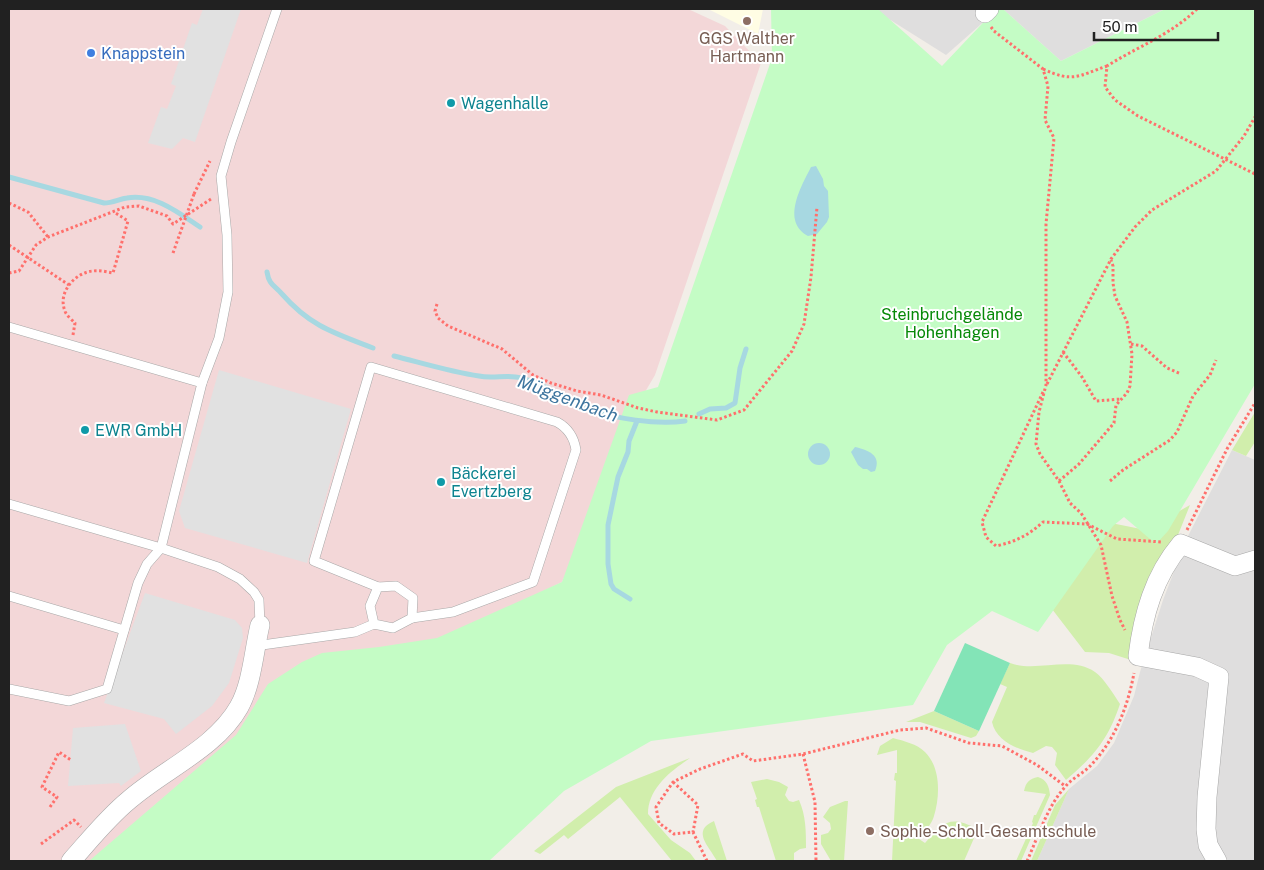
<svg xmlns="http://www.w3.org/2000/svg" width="1264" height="870" font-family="'Public Sans',sans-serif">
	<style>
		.residential { fill: #dfdede }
		.commercial { fill: #f3d7d8 }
		.education { fill: #fffde4 }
		.grass { fill: #d1eeac }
		.park { fill: #c4fcc5 }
		.pitch { fill: #83e4b7 }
		.parking { fill: #e1e1e1 }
		.water { fill: #a7d8e1 }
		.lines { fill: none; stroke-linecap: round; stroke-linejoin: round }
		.stream { stroke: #a7d8e1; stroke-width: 5 }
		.service-casing { stroke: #a8a8a8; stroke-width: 10 }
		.minor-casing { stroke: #a8a8a8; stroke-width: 20 }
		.path { stroke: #ff706c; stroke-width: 3; stroke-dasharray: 2.5 2.5; stroke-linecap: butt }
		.service { stroke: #fff; stroke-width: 9 }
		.minor { stroke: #fff; stroke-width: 19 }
		.path-bridge { stroke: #ff706c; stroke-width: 3; stroke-dasharray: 2.5 2.5; stroke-linecap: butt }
		.education-dot { fill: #8d6e63; stroke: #fff; stroke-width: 2 }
		.shop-dot { fill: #3f7fe0; stroke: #fff; stroke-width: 2 }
		.culture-dot { fill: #0f9aa8; stroke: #fff; stroke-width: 2 }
		.labels { text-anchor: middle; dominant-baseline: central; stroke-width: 4; stroke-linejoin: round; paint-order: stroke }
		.education-label { font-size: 16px; fill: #785e54; stroke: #fff }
		.shop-label { font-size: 16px; fill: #366cbe; stroke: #fff; text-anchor: start }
		.culture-label { font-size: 16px; fill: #0d838f; stroke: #fff; text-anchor: start }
		.park-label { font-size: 16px; fill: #068907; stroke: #fff }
		.water-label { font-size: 18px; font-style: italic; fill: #3f769f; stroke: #fff }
	</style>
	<rect width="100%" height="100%" fill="#f2eee8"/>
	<!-- residential -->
	<g class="residential">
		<path d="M 873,9 L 997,9 L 988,18 L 946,55 Z"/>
		<path d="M 1003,9 L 1165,9 L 1061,61 Z"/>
		<path d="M 1232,450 L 1255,460 L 1255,861 L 1037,861 L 1069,789 L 1097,766 L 1114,743 L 1134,696 L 1140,672 L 1163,600 L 1187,538 Z"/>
	</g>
	<!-- commercial -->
	<path class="commercial" d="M 9,9 L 688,9 L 725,26 L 761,63 L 655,375 L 645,392 L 562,582 L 239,738 L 95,861 L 9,861 Z"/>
	<!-- education -->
	<path class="education" d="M 708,9 L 763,9 L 758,34 Z"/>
	<!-- grass -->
	<g class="grass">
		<path d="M 1255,412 L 1255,442 L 1246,456 L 1232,450 Z"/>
		<path d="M 1190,505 L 1178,535 L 1166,548 L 1157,562 L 1146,585 L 1131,660 L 1109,653 L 1085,652 L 1052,609 L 1111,523 L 1146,530 Z"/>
		<path d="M 1010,663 C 1037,673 1070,655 1095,672 C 1104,678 1114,695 1120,704 C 1108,740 1094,756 1066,780 L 1055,765 L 1057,753 L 1052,747 L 1046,746 L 1033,753 C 1017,749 996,741 992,722 L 1007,687 L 1000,684 Z"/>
		<path d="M 934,711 L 979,731 L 976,736 L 971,738 L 920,722 L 906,722 Z"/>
		<path d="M 893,738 C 904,741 917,744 925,752 C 941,768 940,796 934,816 C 932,824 924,832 919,839 L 925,843 C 945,821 949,815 978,829 L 964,861 L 892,861 L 896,781 L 894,780 L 895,773 L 897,773 L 897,750 L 877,755 L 880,746 Z"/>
		<path d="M 690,758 C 671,771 648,788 648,814 L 671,840 L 690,853 L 696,861 L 672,861 L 620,797 L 568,839 L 564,835 L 540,854 L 534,851 L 616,787 Z"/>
		<path d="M 1038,777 C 1047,780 1049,786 1050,795 L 1021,861 L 1016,861 L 1033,823 L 1032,822 L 1034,815 L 1036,815 L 1046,794 L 1024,791 C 1026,782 1029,779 1038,777 Z"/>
		<path d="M 767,779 L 779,782 L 788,787 L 785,795 L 789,801 L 793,802 L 799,800 C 806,816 806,831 806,848 L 800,849 L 794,853 L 794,861 L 776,861 L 759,807 L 757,807 L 755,800 L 757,799 L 751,782 Z"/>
		<path d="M 1069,789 L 1037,861 L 1031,861 L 1055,805 Z"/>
		<path d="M 845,801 L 848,801 L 844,861 L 831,861 L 821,844 L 821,835 L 828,833 L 831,829 L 830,823 L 823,817 L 830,807 Z"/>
		<path d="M 714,821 L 727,861 L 717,861 C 709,846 691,831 714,821 Z"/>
	</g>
	<!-- park -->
	<path class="park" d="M 771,9 L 878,9 L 942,66 L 996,9 L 1003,9 L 1061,61 L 1165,9 L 1255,9 L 1255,384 L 1168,531 L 1156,544 L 1124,517 L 1113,526 L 1038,632 L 992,611 L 947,645 L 913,705 L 651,741 L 564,791 L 489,861 L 89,861 L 236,735 L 268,684 L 302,662 L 322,653 L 379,647 L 437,638 L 562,582 L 629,395 L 658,387 L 772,58 Z"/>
	<!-- pitch -->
	<path class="pitch" d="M 965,643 L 1010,663 L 979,731 L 934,711 Z"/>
	<!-- parking -->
	<g class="parking">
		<path d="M 203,9 L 241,9 L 195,142 L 183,138 L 172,149 L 148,143 L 161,107 L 167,109 L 176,86 L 171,84 L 192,23 L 197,25 Z"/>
		<path d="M 219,370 L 351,409 L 307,563 L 185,528 L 179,511 Z"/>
		<path d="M 145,593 L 235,620 L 242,628 L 243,638 L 229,683 L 212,706 L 176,734 L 164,719 L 104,703 Z"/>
		<path d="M 125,724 L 141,771 L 121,786 L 119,783 L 68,786 L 73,728 Z"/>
	</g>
	<!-- water -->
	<g class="water">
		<path d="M 816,166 L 823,179 L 824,186 L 828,191 L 829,217 L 827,222 L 817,234 L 808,236 C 781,221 801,187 811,167 Z"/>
		<circle cx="819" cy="454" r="11"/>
		<path d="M 855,447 C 868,450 882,455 875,471 L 871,472 L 867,469 L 863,469 L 858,465 L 851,452 Z"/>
	</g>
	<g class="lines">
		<!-- stream -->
		<g class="stream">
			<path d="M 9,177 L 104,203 C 113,203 119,199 127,198 C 154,193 179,213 200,227"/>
			<path d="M 267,272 C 269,285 274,285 282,294 C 310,326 334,333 373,348"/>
			<path d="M 394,356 C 422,363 451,372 479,376 C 493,379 508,374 521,378 C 545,384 565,398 587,408 C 614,419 657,425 685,421"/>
			<path d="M 699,414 L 710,409 L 726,408 L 735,403 L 740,368 L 746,349"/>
			<path d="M 630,599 L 614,589 L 611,584 L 608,564 L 608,525 L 618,477 L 628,452 L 629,441 L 637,421"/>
		</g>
		<!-- service casing -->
		<g class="service-casing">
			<g id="service">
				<path d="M 9,327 L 202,383 L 161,548 L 147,564 L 138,583 L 107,689 L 69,701 L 9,689"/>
				<path d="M 202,383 L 219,338 L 228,292 L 227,235 L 221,176 L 231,142 L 277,9"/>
				<path d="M 9,504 L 161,548 L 218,567 L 240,579 L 254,592 L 259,600 L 260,625"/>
				<path d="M 378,587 L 314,561 L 371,367 L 557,422 C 568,428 574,437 576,450 L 533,582 L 453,612 L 412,618"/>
				<path d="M 9,596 L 124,630"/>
				<path d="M 255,646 L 355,632 L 374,624 L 393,628 L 412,618 L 413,598 L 396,586 L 378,587 L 370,606 L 374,624"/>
			</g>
		</g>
		<!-- minor casing -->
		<g class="minor-casing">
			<g id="minor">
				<path d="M 985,13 L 989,9"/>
				<path d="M 71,861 C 89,841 107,818 129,800 C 163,770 216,748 239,707 C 252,684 254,650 260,625"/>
				<path d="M 1217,861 L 1208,845 L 1206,829 L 1207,797 L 1219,677 L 1197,667 L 1138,656 C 1143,615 1154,576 1181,544 L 1235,566 L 1255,560"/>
			</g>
		</g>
		<!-- path -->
		<g class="path">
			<path d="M 1197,9 C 1172,34 1137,47 1107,66 L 1105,87 L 1115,100 L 1138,116 L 1255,174"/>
			<path d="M 991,27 L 994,31 L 1043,69 L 1048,86 L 1045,120 L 1054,138 L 1046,224 L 1046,385 L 1039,412 L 1036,444 L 1040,454 L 1059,481 L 1070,503 L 1081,513 L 1101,545 L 1112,596 L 1120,620 L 1125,630"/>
			<path d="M 1043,69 C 1073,83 1078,76 1107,66"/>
			<path d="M 194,194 L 210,161"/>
			<path d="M 9,203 L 28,212 L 48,237"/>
			<path d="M 9,245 L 69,285"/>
			<path d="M 9,273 L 19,271 L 36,245 L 48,237 L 125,207 L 139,206 L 167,216 L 173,224 L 211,199"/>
			<path d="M 437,304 L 435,311 L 438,318 L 448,326 L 502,349 L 533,375 L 551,383 L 577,391 L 601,395 L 638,408 L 657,412 L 717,420 L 744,410 L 792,351 L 804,324 L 811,277 L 817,207"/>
			<path d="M 73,335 L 75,323 C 72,320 66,315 65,311 C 57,292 76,272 93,271 C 100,270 107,272 113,273 L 128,221 L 114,212"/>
			<path d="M 1131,344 L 1142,346 L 1167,368 L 1181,374"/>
			<path d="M 1063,352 L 1082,377 L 1096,401 L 1121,399"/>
			<path d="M 1047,384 L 1111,259 L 1135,227 L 1152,210 L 1216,171 L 1244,136 L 1255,117"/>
			<path d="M 1043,392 L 982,522 L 986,537 L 996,546 C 1015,542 1029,535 1043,522 L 1087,524 L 1117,539 L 1162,542"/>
			<path d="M 1059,481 L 1079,464 L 1114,423 L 1116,405 L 1127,393 L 1130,386 L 1132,354 L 1127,322 L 1115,296 L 1113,283 L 1113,266 L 1111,260"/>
			<path d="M 1110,481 L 1123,470 L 1170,440 L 1177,432 L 1193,396 L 1210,375 L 1216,360"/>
			<path d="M 1187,530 L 1227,449 L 1255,403"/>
			<path d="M 803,754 L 815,802 L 816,861"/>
			<path d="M 673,782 L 698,805 L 693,832"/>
			<path d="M 50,807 L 57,797 L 42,787 L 59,752 L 71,760"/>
			<path d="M 41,844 L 74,820 L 81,827"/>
			<path d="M 707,861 L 693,832 L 674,834 L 659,823 L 656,807 L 673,782 L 700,769 L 743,754 L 753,761 L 803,754 L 900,730 L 926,728 L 969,743 L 1002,746 L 1037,765 L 1065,786"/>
			<path d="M 1027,861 C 1038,837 1047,807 1065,787 C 1072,778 1084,773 1091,765 C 1115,740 1128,706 1134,673"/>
		</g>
		<!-- service -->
		<use href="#service" class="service"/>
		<!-- minor -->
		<use href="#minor" class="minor"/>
		<!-- path-bridge -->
		<path class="path-bridge" d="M 173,253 L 194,194"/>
	</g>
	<!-- markers -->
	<g class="education-dot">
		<circle cx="747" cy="21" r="5"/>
		<circle cx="870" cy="831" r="5"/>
	</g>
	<circle class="shop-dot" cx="91" cy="53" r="5"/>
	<g class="culture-dot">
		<circle cx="451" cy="103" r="5"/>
		<circle cx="85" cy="430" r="5"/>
		<circle cx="441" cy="482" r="5"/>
	</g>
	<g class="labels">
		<!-- education labels -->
		<g class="education-label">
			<text x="747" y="38">GGS Walther<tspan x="747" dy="18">Hartmann</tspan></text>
			<text x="880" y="831" text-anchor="start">Sophie-Scholl-Gesamtschule</text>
		</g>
		<!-- shop labels -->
		<g class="shop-label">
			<text x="101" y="53">Knappstein</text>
		</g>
		<!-- culture labels -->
		<g class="culture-label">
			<text x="461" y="103">Wagenhalle</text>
			<text x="95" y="430">EWR GmbH</text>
			<text x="451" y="473">Bäckerei<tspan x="451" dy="18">Evertzberg</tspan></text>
		</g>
		<!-- park labels -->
		<g class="park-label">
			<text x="952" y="314">Steinbruchgelände<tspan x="952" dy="18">Hohenhagen</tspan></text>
		</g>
		<!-- water labels -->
		<g class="water-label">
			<text transform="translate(568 398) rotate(20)">Müggenbach</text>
		</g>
	</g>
	<!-- border -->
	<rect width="1264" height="870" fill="none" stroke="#212121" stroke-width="20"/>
	<!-- scale -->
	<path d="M1094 32v8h124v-8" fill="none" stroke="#212121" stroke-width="2.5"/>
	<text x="1102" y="32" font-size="15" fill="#212121" stroke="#ffffff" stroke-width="4" paint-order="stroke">50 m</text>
</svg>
